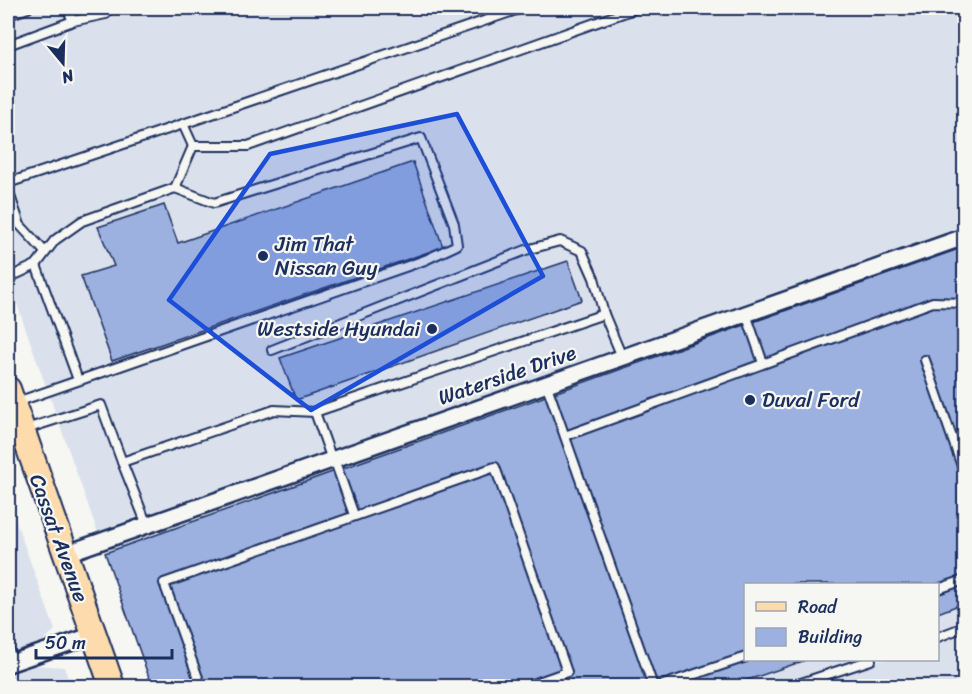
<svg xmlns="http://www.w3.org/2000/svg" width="972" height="694" font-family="Sriracha,sans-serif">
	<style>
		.built { fill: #dbe1ec }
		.building { fill: #9cb1df; stroke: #1b2f5e; stroke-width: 1.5 }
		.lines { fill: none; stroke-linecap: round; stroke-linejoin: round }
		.service-casing { stroke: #1b2f5e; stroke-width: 12 }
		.minor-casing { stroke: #1b2f5e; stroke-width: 20 }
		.primary-casing { stroke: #1b2f5e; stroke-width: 28 }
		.service { stroke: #f6f6f2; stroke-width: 8 }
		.minor { stroke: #f6f6f2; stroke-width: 15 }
		.primary { stroke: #fedbac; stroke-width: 24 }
		.marked { fill: #1d4ed8; fill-opacity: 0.2; stroke: #1d4ed8; stroke-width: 4.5; stroke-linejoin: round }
		.poi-dot { fill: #1b2f5e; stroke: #f6f6f2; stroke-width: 2 }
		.labels { text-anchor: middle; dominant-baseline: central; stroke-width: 4.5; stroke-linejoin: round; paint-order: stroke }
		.poi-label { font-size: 21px; fill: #1b2f5e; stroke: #f6f6f2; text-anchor: start }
		.street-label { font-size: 21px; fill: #1b2f5e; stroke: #f6f6f2 }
	</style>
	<rect width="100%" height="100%" fill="#f6f6f2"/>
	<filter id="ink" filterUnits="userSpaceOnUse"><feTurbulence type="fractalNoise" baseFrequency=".0167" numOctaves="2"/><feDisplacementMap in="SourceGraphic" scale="12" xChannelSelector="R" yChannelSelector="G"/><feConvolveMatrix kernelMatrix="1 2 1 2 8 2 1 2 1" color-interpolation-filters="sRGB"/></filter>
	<g filter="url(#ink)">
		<!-- built -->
		<g class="built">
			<path d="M 8,8 L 964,8 L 964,247 L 105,553 L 8,279 Z"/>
			<path d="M 8,500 L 55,630 L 43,641 L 8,655 Z"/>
			<path d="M 964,603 L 964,686 L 730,686 L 806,660 L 938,660 L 938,613 Z"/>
			<path d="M 34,665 L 64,667 L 71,686 L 8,686 L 8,674 Z"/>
		</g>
		<!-- building -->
		<g class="building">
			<path d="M 413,162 L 443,247 L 112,361 L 81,276 L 114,266 L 98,227 L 164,205 L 178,243 Z"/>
			<path d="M 964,247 L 964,603 L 938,613 L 938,584 L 746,584 L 746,660 L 806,660 L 730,686 L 152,686 L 105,553 Z"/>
			<path d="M 568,261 L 582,300 L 296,400 L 280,358 Z"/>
		</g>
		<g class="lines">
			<!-- service casing -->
			<g class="service-casing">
				<g id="service">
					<path d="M 67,8 L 73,21 L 106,14"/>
					<path d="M 8,15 L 28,8"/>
					<path d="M 8,45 L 73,21"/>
					<path d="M 183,124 L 522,8"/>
					<path d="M 8,183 L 183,124 L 193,146"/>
					<path d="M 175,188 L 193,146 L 248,146 L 637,8"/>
					<path d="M 8,190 L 20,225 L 45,252"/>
					<path d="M 36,265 L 78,380"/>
					<path d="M 8,278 L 36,265 L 55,240 L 82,221 L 175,188 L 214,203 L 421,138 L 454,224 L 457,245 L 425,260 L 17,402"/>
					<path d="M 746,314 L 763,363"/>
					<path d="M 272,350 L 526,250 L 560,241 L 582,251 L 594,278 L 604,314"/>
					<path d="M 925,360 L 964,472"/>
					<path d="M 546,383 L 653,686"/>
					<path d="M 26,429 L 101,405 L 122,462"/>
					<path d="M 565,436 L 933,302 L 964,303"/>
					<path d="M 334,459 L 354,515"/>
					<path d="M 332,460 L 315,412 L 604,314 L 622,357"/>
					<path d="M 147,525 L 122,462 L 274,410 L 315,412"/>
					<path d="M 938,589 L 964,580"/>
					<path d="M 938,637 L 964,627"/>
					<path d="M 8,648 L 13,663"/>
					<path d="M 201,686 L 164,583 L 495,467 L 567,672 L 527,686"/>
					<path d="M 660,686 L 746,657"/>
					<path d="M 792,686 L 871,660"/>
				</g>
			</g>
			<!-- minor casing -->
			<g class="minor-casing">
				<g id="minor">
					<path d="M 65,554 L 964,237"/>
					<path d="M 8,664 L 93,635"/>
				</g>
			</g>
			<!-- primary casing -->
			<g class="primary-casing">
				<path id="primary" d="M 8,389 L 112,686"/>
			</g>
			<!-- service -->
			<use href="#service" class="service"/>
			<!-- minor -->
			<use href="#minor" class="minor"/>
			<!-- primary -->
			<use href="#primary" class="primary"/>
		</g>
	</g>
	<!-- marked area -->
	<path class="marked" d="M 457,114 L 543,276 L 311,410 L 169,300 L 270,154 Z"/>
	<!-- markers -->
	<g class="poi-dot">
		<circle cx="263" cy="256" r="6"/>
		<circle cx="432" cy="329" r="6"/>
		<circle cx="750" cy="400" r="6"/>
	</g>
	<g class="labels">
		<!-- poi labels -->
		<g class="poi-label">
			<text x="275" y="244">Jim That<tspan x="275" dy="24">Nissan Guy</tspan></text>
			<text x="420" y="329" text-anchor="end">Westside Hyundai</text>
			<text x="762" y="400">Duval Ford</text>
		</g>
		<!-- street labels -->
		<g class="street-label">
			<text transform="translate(507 375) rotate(-19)">Waterside Drive</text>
			<text transform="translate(59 538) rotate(70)">Cassat Avenue</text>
		</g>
	</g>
	<!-- margin -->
	<rect width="972" height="694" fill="none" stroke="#f6f6f2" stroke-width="30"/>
	<rect x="15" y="15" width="942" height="664" fill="none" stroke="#1b2f5e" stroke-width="2" filter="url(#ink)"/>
	<!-- legend -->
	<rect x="744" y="583" width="195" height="78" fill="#f6f6f2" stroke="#9ea6b7" stroke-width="1.5"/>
	<rect x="756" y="602" width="30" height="9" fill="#fedbac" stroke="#9ea6b7" stroke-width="1.5"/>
	<text x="798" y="613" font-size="18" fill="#1b2f5e">Road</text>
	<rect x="756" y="628" width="30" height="18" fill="#9cb1df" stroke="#9ea6b7" stroke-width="1.5"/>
	<text x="798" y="643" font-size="18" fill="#1b2f5e">Building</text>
	<!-- north arrow -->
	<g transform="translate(63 63) rotate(161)" stroke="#f6f6f2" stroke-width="4.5" paint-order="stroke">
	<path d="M0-4.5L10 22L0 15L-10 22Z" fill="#1b2f5e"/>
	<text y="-9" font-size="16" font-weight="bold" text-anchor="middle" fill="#1b2f5e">N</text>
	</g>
	<!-- scale -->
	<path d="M36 649v9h136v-9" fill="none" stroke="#1b2f5e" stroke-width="3"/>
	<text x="45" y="649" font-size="18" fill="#1b2f5e" stroke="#f6f6f2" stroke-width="4.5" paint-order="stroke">50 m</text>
</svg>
